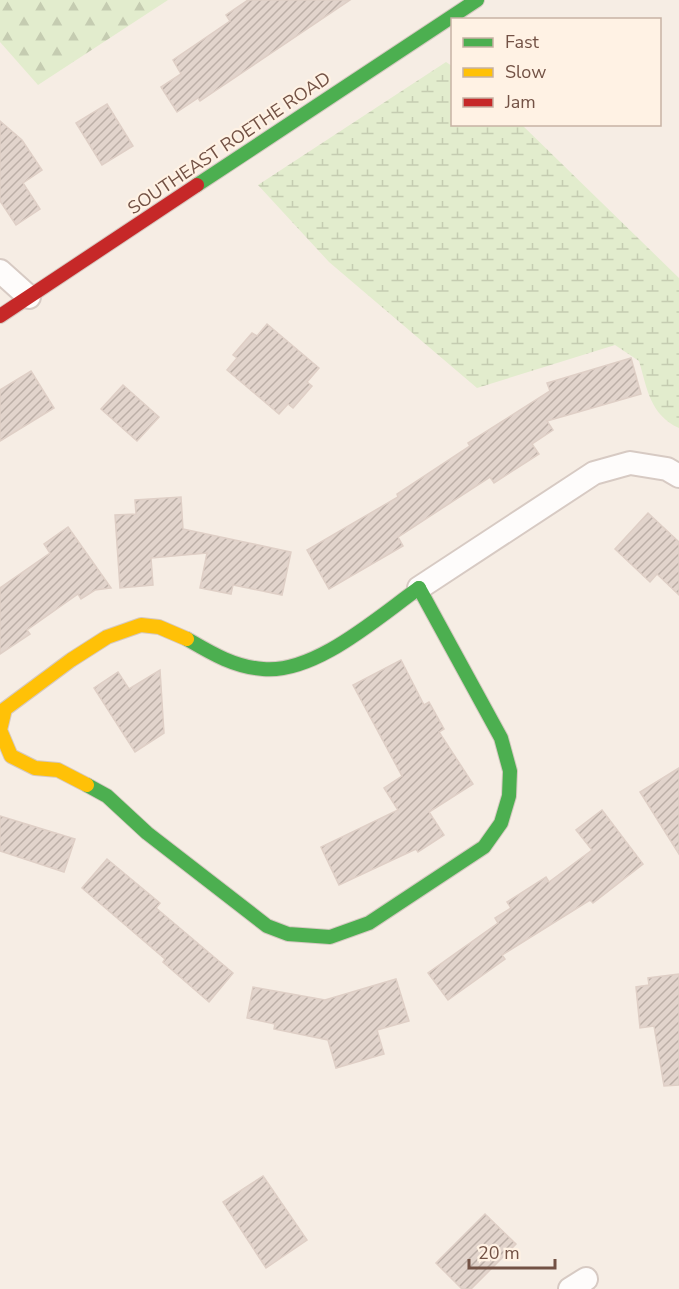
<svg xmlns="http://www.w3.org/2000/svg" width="679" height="1289" font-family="'Nunito Sans',sans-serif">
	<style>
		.forest { fill: url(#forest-firs) }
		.wetland { fill: url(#wetland-marsh) }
		.building { fill: url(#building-hatch); stroke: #dfcfc6; stroke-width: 1.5 }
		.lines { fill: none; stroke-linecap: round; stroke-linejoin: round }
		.street-casing { stroke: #d7cac3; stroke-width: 26 }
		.fast-casing { stroke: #d6c9c1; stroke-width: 16 }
		.slow-casing { stroke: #d6c9c1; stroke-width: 16 }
		.jam-casing { stroke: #d6c9c1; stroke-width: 16 }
		.street { stroke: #fefcfb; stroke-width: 22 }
		.fast { stroke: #4caf50; stroke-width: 14 }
		.slow { stroke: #ffc107; stroke-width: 14 }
		.jam { stroke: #c62828; stroke-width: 14 }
		.labels { text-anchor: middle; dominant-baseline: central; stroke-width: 4.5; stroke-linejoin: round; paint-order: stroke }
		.street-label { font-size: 18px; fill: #735245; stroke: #fff2e4 }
	</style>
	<defs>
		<pattern id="forest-firs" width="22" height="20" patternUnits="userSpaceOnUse" patternTransform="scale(1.5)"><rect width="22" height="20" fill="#e2eccd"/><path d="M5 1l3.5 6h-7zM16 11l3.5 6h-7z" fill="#c5ccb1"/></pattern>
		<pattern id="wetland-marsh" width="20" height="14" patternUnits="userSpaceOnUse" patternTransform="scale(1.5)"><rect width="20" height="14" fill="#e2eccd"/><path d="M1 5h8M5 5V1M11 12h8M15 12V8" fill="none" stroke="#c5ccb1"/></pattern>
		<pattern id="building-hatch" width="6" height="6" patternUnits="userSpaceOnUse" patternTransform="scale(1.5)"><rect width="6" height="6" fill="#e2d4cc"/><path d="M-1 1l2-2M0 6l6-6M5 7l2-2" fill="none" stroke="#bcafa7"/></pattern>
	</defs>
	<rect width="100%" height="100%" fill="#f6ede4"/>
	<!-- forest -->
	<path class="forest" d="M 0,0 L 168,0 L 38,85 L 0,42 Z"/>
	<!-- wetland -->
	<path class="wetland" d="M 446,62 L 452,66 L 452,124 L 522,125 L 679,278 L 679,428 C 650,415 647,388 639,361 L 615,345 L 477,388 L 329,262 L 258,185 Z"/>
	<!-- building -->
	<g class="building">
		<path d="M 248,0 L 350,0 L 200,101 L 198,98 L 177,112 L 161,87 L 181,74 L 173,60 L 230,21 L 226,15 Z"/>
		<path d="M 107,104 L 133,146 L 102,165 L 76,123 Z"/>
		<path d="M 0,121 L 22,140 L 42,170 L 23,183 L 40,209 L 16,225 L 0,201 Z"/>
		<path d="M 267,324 L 319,368 L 307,382 L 312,386 L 293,408 L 288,404 L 279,414 L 227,370 L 237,358 L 233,355 L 252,333 L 257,336 Z"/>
		<path d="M 631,358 L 641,394 L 547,421 L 553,430 L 532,444 L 539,454 L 494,483 L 490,477 L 398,537 L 403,546 L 329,589 L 307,550 L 398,497 L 397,494 L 470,446 L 468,443 L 550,391 L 547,383 Z"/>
		<path d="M 31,371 L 54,408 L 0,441 L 0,390 Z"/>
		<path d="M 123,385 L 159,417 L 137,441 L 101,409 Z"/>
		<path d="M 181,497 L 183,529 L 291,552 L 282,595 L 233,585 L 231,594 L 200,588 L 207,553 L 151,558 L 153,585 L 120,588 L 115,515 L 136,514 L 135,500 Z"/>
		<path d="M 648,513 L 679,542 L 679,595 L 657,574 L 650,582 L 615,549 Z"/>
		<path d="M 68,527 L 111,588 L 95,590 L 81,599 L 78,594 L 27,630 L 30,634 L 0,654 L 0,588 L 50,553 L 44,544 Z"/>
		<path d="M 401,660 L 424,705 L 429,702 L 444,729 L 439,732 L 473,784 L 429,812 L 444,835 L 418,852 L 416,849 L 339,885 L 321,847 L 398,810 L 384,788 L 402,776 L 353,685 Z"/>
		<path d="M 160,670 L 164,733 L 135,752 L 94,688 L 118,672 L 129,689 Z"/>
		<path d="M 679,768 L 679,854 L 640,792 Z"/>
		<path d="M 602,810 L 643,864 L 593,903 L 590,900 L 502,955 L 505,959 L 448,1000 L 428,973 L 498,923 L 495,918 L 511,908 L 507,902 L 546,877 L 549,882 L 592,850 L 576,830 Z"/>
		<path d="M 0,816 L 75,839 L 64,872 L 0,851 Z"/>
		<path d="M 107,859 L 160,903 L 156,908 L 233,973 L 209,1002 L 163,962 L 165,959 L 82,888 Z"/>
		<path d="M 679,974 L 679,1085 L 664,1086 L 654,1026 L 640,1028 L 636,987 L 649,985 L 648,978 Z"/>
		<path d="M 396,979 L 409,1021 L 377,1030 L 384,1054 L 336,1068 L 328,1040 L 274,1029 L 275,1024 L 247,1018 L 253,987 L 325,1000 Z"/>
		<path d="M 263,1176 L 307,1240 L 266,1268 L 223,1202 Z"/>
		<path d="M 485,1214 L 516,1244 L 471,1289 L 462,1289 L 436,1263 Z"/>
	</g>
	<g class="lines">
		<!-- street casing -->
		<g class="street-casing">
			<g id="street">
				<path d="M 0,271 L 29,297"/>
				<path d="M 419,588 L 594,473 L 630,463 L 667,469 L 679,476"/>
				<path d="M 570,1289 L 586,1279"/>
			</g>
		</g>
		<!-- fast casing -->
		<g class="fast-casing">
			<g id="fast">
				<path d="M 197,185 L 477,0"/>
				<path d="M 187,639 C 211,653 234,667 263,669 C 315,674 378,617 419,588"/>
				<path d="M 87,785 L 107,796 L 147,833 L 267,926 L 288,934 L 330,937 L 369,923 L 484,847 L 501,823 L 509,796 L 510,771 L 501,738 L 419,588"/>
			</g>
		</g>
		<!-- slow casing -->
		<g class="slow-casing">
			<path id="slow" d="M 87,785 L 58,770 L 35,768 L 11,756 L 0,730 L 5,709 L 71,660 L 107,637 L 141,625 L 159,627 L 187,639"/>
		</g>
		<!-- jam casing -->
		<g class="jam-casing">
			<path id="jam" d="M 0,316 L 197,185"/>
		</g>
		<!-- street -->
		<use href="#street" class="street"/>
		<!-- fast -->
		<use href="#fast" class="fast"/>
		<!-- slow -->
		<use href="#slow" class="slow"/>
		<!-- jam -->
		<use href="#jam" class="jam"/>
	</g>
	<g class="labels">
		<!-- street labels -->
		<g class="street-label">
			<text transform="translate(229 143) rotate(-34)">SOUTHEAST ROETHE ROAD</text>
		</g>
	</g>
	<!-- legend -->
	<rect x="451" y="18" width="210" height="108" fill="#fff2e4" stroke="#c7b2a4" stroke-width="1.5"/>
	<rect x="463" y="38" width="30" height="9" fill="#4caf50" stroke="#c7b2a4" stroke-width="1.5"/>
	<text x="505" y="48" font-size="18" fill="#735245">Fast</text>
	<rect x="463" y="68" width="30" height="9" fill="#ffc107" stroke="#c7b2a4" stroke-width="1.5"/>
	<text x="505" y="78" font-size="18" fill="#735245">Slow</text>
	<rect x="463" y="98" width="30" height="9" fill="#c62828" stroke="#c7b2a4" stroke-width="1.5"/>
	<text x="505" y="108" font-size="18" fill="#735245">Jam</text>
	<!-- scale -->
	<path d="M469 1259v9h86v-9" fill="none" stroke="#735245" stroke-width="3"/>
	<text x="478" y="1259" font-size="18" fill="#735245" stroke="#fff2e4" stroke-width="4.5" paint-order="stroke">20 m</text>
</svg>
